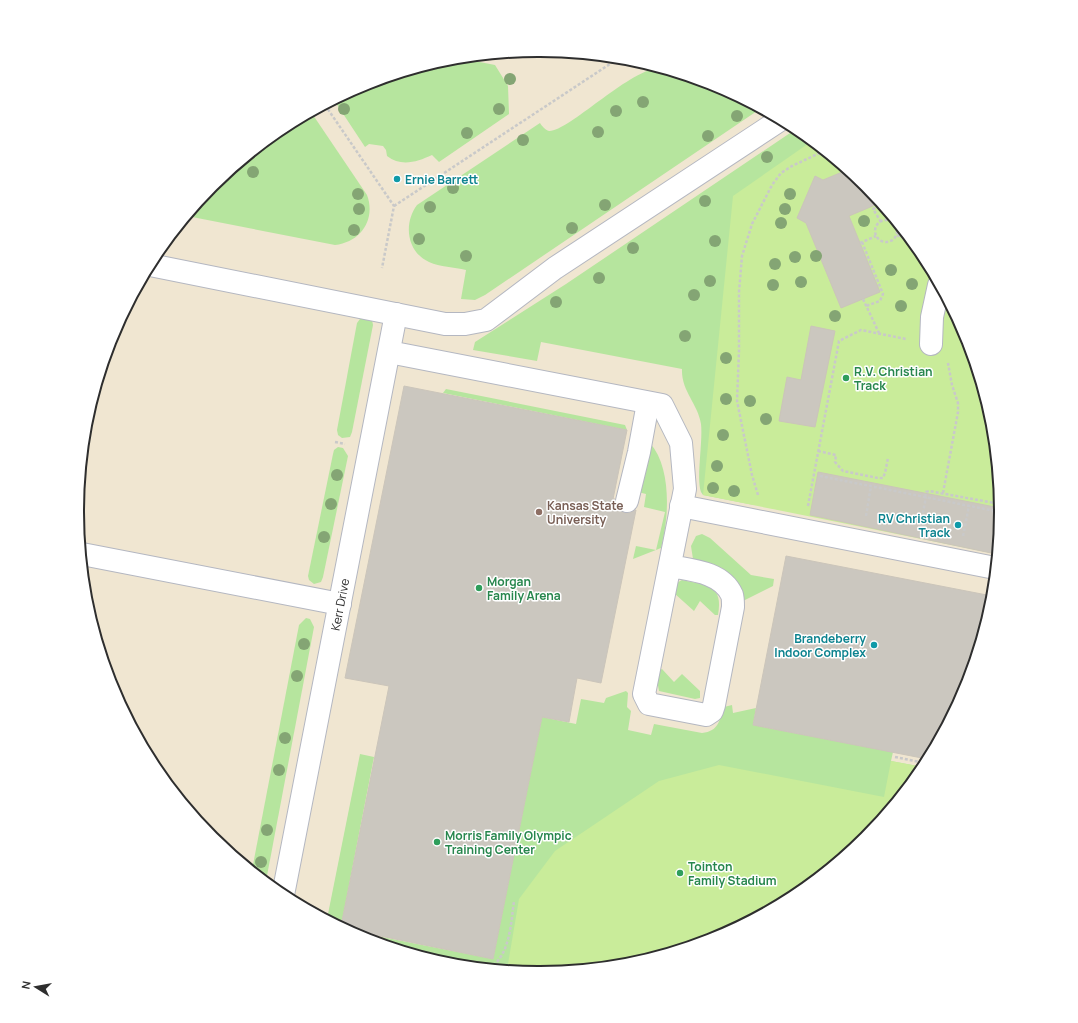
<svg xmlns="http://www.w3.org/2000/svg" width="1078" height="1023" font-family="Manrope,sans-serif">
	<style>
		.education { fill: #f0e6d1 }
		.green { fill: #b6e59e }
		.pitch { fill: #c9ec9a }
		.building { fill: #cbc7bf; stroke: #cbc5ba }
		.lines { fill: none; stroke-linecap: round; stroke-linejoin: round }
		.minor-casing { stroke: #b4b7c1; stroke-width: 24 }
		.path { stroke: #c9c9c9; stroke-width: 2.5; stroke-dasharray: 3 2; stroke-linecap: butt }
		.minor { stroke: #fff; stroke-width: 22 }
		.tree { fill: #84a574 }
		.culture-dot { fill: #0f9aa8; stroke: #fff; stroke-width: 1.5 }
		.leisure-dot { fill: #2e9e5b; stroke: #fff; stroke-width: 1.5 }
		.education-dot { fill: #8d6e63; stroke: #fff; stroke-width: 1.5 }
		.labels { text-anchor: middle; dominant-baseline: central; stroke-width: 3; stroke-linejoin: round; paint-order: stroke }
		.culture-label { font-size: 12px; font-weight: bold; fill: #0d838f; stroke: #fff; text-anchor: end }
		.leisure-label { font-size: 12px; font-weight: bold; fill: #27864d; stroke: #fff; text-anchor: start }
		.education-label { font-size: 12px; font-weight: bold; fill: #785e54; stroke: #fff; text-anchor: start }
		.street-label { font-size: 12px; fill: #2e2e2e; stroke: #fff }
		.rim { fill: none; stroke: #2e2e2e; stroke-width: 2 }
	</style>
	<rect width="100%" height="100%" fill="#efe9e1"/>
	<!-- education -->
	<circle class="education" cx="539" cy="511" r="460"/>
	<!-- green -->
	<g class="green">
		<path d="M 459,58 L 495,65 L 508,86 L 509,114 L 439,162 L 432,155 C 417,162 401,167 387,156 L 386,150 L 383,146 L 369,144 L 365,147 L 334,100 L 363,85 L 449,59 Z"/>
		<path d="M 658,68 L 716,85 L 760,109 L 485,295 L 475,300 L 461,299 L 466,270 C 454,267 440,267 429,262 C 407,252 403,224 417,205 L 540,123 C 542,126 545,130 549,131 C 568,132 626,72 658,68 Z"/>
		<path d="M 311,112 L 367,195 C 376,219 361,242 335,245 L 187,216 L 213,185 L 283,128 Z"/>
		<path d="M 796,129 L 819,147 L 754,505 L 703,495 L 701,492 C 696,479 703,442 701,424 C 698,404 681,391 682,369 L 541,342 L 537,361 L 473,350 L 475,342 L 566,284 Z"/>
		<path d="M 364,317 L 372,320 L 373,325 L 352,432 L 350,437 L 342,438 L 338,435 L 337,430 L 357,323 L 360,319 Z"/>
		<path d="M 446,389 L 625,425 L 627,430 L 443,393 Z"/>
		<path d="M 650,443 C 672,468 669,518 661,548 L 633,559 L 636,546 L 656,550 L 665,512 L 644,507 L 646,494 L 638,492 Z"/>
		<path d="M 338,447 L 343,448 L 348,456 L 323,577 L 321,582 L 314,584 L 309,580 L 308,576 L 333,454 L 334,450 Z"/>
		<path d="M 702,534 L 710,538 L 751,575 L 774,579 L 773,586 L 743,601 L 728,573 L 722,568 L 693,559 L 691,546 L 696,536 Z"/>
		<path d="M 682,580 C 706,585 724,585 718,615 L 715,615 L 700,601 L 694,611 L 674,593 L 675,584 Z"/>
		<path d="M 306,618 L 310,619 L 314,627 L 266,881 L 252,870 L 299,625 Z"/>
		<path d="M 662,669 L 674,682 L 682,674 L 700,691 L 700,698 L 695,699 L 659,691 L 657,680 L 660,670 Z"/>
		<path d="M 626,691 L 628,693 L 627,707 L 631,711 L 628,730 L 651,735 L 654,724 L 702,733 C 719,731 719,721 724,707 L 732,705 L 733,713 L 756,708 L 753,725 L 893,752 L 891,761 L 923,767 L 865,838 L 795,895 L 715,938 L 629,964 L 539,973 L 449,964 L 433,959 L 434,954 L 381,944 L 382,937 L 493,959 L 542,717 L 576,724 L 581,699 L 604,703 L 606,698 Z"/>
		<path d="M 360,754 L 374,757 L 341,926 L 327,919 Z"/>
	</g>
	<!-- pitch -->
	<g class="pitch">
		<path d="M 812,141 L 865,185 L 923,255 L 965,335 L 992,422 L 1000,512 L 996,554 L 703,495 L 733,196 Z"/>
		<path d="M 891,761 L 923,767 L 865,838 L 795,895 L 715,938 L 629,964 L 539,973 L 507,970 L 519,899 L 555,851 L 659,781 L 719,765 L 884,797 Z"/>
	</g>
	<!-- building -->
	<g class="building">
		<path d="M 847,170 L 865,185 L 880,203 L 849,216 L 880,292 L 841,308 L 806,223 L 797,218 L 815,176 L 823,180 Z"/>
		<path d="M 811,326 L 835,331 L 815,427 L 779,421 L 787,377 L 801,380 Z"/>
		<path d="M 404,386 L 627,430 L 613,499 L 615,499 L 615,505 L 618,510 L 624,513 L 630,513 L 636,510 L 601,683 L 577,678 L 569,722 L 542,717 L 493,959 L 346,929 L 341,926 L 389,686 L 345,678 Z"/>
		<path d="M 818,472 L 1000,508 L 996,554 L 810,515 Z"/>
		<path d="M 786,556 L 992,596 L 965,688 L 927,759 L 753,725 Z"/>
	</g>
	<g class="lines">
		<!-- minor casing -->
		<g class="minor-casing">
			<g id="minor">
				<path d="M 150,265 L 445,324 L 465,324 L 486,320 L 555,268 L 780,120"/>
				<path d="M 931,344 L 932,317 L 939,285"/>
				<path d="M 389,352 L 662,405 L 681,443 L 685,489 L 644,694 L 649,704 L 706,715 L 712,711 L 714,705 L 733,607 C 733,604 733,598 732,595 C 722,572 691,570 670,566"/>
				<path d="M 627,501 L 639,452 L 648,403"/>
				<path d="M 681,506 L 995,568"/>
				<path d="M 82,554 L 340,604"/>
				<path id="s1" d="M 283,895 L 396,314"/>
			</g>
		</g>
		<!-- path -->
		<g class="path">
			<path d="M 325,105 L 394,206 L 382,268"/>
			<path d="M 394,206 L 619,58"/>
			<circle cx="886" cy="231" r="11"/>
			<path d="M 881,222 L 873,209 L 882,205"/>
			<path d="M 897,235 L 912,242"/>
			<path d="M 862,242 L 883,294 L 880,301 L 866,306"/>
			<path d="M 860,243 L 876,236"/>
			<path d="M 863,299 L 879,333"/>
			<path d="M 335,442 L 345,444"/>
			<path d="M 818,451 L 836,455 L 835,462 L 843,471 L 878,478 L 883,478 L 885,473 L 888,458"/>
			<path d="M 820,476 L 1000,512"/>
			<path d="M 943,493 L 958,412 L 958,403 L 952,385 L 948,363"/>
			<path d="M 758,495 L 752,475 L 737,401 L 739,351 L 739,292 L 742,256 L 752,224 L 772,185 L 781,173 L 792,166 L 824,151"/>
			<path d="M 925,497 L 926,492 L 929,491 L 1000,504"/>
			<path d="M 808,506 L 839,341 L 861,330 L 906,339"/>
			<path d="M 866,516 L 871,486"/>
			<path d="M 920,528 L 926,497"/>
			<path d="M 963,536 L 969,506"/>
			<path d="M 895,757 L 925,763"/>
			<path d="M 489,968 C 510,957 511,922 514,901"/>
		</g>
		<!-- minor -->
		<use href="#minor" class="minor"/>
	</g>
	<!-- trees -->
	<g class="tree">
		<circle cx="510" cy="79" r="6"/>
		<circle cx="643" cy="102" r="6"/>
		<circle cx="344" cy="109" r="6"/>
		<circle cx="499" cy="109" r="6"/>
		<circle cx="616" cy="111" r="6"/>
		<circle cx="737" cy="116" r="6"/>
		<circle cx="598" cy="132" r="6"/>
		<circle cx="467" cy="133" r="6"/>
		<circle cx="708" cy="136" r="6"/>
		<circle cx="523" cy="140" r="6"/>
		<circle cx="767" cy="157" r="6"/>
		<circle cx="253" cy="172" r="6"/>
		<circle cx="453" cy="188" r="6"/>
		<circle cx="358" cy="194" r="6"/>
		<circle cx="790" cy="194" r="6"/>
		<circle cx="705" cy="201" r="6"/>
		<circle cx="605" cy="205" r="6"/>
		<circle cx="430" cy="207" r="6"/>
		<circle cx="359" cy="209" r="6"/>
		<circle cx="785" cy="209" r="6"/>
		<circle cx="864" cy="221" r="6"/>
		<circle cx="781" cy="223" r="6"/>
		<circle cx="572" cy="228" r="6"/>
		<circle cx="354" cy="230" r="6"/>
		<circle cx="419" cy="239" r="6"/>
		<circle cx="715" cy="241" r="6"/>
		<circle cx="633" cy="248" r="6"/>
		<circle cx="466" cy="256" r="6"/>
		<circle cx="816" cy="256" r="6"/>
		<circle cx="795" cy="257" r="6"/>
		<circle cx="775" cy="264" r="6"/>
		<circle cx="891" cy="270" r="6"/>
		<circle cx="599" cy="278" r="6"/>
		<circle cx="710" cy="281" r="6"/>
		<circle cx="801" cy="282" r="6"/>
		<circle cx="912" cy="284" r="6"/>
		<circle cx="773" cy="285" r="6"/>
		<circle cx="694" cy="295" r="6"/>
		<circle cx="556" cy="302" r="6"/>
		<circle cx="901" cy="306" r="6"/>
		<circle cx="835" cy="316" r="6"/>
		<circle cx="685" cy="336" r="6"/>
		<circle cx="726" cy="358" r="6"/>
		<circle cx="726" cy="399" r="6"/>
		<circle cx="750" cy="401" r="6"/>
		<circle cx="766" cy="419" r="6"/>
		<circle cx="723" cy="435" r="6"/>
		<circle cx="717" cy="466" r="6"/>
		<circle cx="337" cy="475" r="6"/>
		<circle cx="713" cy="488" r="6"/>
		<circle cx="734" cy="491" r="6"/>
		<circle cx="331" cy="504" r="6"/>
		<circle cx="324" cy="537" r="6"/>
		<circle cx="304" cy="644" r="6"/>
		<circle cx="297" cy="676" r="6"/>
		<circle cx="285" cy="738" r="6"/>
		<circle cx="279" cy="770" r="6"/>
		<circle cx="267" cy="830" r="6"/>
		<circle cx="261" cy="862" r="6"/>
	</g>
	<!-- markers -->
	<g class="culture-dot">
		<circle cx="397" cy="179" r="4"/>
		<circle cx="958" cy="525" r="4"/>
		<circle cx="874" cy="645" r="4"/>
	</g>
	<g class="leisure-dot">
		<circle cx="846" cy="378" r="4"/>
		<circle cx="479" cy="588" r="4"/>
		<circle cx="437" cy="842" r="4"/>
		<circle cx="680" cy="873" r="4"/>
	</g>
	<circle class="education-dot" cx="539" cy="512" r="4"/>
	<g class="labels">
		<!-- culture labels -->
		<g class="culture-label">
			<text x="405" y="179" text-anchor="start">Ernie Barrett</text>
			<text x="950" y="518">RV Christian<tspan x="950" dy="14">Track</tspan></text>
			<text x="866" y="638">Brandeberry<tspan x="866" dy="14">Indoor Complex</tspan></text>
		</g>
		<!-- leisure labels -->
		<g class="leisure-label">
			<text x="854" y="371">R.V. Christian<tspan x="854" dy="14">Track</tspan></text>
			<text x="487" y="581">Morgan<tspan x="487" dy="14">Family Arena</tspan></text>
			<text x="445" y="835">Morris Family Olympic<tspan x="445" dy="14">Training Center</tspan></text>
			<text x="688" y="866">Tointon<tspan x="688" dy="14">Family Stadium</tspan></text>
		</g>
		<!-- education labels -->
		<g class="education-label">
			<text x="547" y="505">Kansas State<tspan x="547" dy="14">University</tspan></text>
		</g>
		<!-- street labels -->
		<g class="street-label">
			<text stroke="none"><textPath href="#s1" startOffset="296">Kerr Drive</textPath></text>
		</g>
	</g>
	<!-- crop -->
	<path d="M0 0H1078V1023H0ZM538 57H540A454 454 0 0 1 994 511V512A454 454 0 0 1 540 966H538A454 454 0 0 1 84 512V511A454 454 0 0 1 538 57Z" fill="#fff" fill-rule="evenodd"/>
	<path class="rim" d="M538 57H540A454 454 0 0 1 994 511V512A454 454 0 0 1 540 966H538A454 454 0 0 1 84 512V511A454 454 0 0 1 538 57Z"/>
	<!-- north arrow -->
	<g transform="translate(36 987) rotate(281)" stroke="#ffffff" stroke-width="3" paint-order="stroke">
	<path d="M0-3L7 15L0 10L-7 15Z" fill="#2e2e2e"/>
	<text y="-6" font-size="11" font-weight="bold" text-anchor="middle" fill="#2e2e2e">N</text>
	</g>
</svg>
